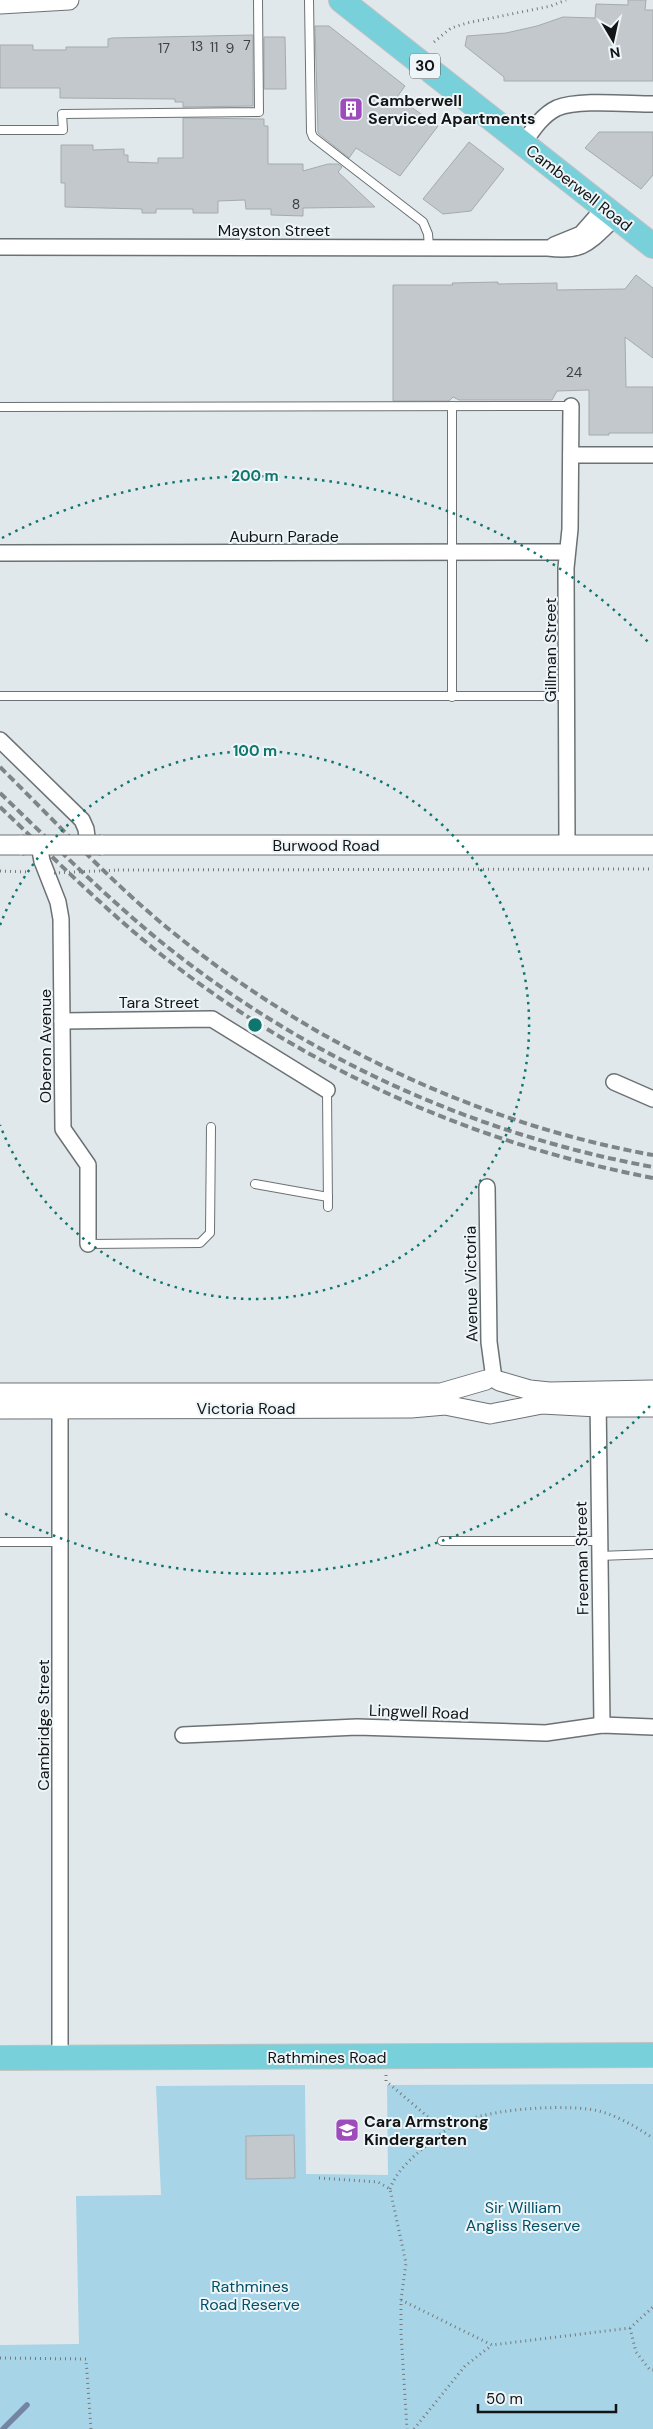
<svg xmlns="http://www.w3.org/2000/svg" width="653" height="2429" font-family="'DM Sans',sans-serif">
	<style>
		.green { fill: #a7d4e7 }
		.lines { fill: none; stroke-linecap: round; stroke-linejoin: round }
		.stream { stroke: #7385a3; stroke-width: 5.5 }
		.building { fill: #c3c8cd; stroke: #a5aaae }
		.service-casing { stroke: #6c7274; stroke-width: 10 }
		.minor-casing { stroke: #6c7274; stroke-width: 18 }
		.tertiary-casing { stroke: #6c7274; stroke-width: 21 }
		.primary-casing { stroke: #c1c2c2; stroke-width: 26 }
		.path { stroke: #757a7b; stroke-width: 3; stroke-dasharray: 1 4; stroke-linecap: butt }
		.service { stroke: #fff; stroke-width: 8 }
		.minor { stroke: #fff; stroke-width: 15 }
		.tertiary { stroke: #fff; stroke-width: 19 }
		.primary { stroke: #77d0da; stroke-width: 24 }
		.rail { stroke: #7f8486; stroke-width: 4; stroke-dasharray: 8 4; stroke-linecap: butt }
		.minor-bridge-casing { stroke: #6c7274; stroke-width: 18; stroke-linecap: butt }
		.tertiary-bridge-casing { stroke: #6c7274; stroke-width: 21; stroke-linecap: butt }
		.path-bridge { stroke: #757a7b; stroke-width: 3; stroke-dasharray: 1 4; stroke-linecap: butt }
		.minor-bridge { stroke: #fff; stroke-width: 15 }
		.tertiary-bridge { stroke: #fff; stroke-width: 19 }
		.ring { fill: none; stroke: #0f766e; stroke-width: 2.5; stroke-dasharray: 2.5 5 }
		.labels { text-anchor: middle; dominant-baseline: central; stroke-width: 4; stroke-linejoin: round; paint-order: stroke }
		.number-label { font-size: 14px; fill: #3e4143 }
		.shield { fill: #eef5f8; stroke: #545859; stroke-width: 1 }
		.shield-label { font-size: 15px; font-weight: bold; fill: #121415 }
		.poi-label { font-size: 16px; font-weight: bold; fill: #121415; stroke: #eef5f8; text-anchor: start }
		.street-label { font-size: 16px; fill: #121415; stroke: #eef5f8 }
		.park-label { font-size: 16px; fill: #005068; stroke: #eef5f8 }
		.centre { fill: #0f766e; stroke: #eef5f8; stroke-width: 2.5 }
		.ring-label { font-size: 15px; text-anchor: middle; font-weight: bold; fill: #0f766e; stroke: #eef5f8; stroke-width: 4; stroke-linejoin: round; paint-order: stroke }
	</style>
	<rect width="100%" height="100%" fill="#e1e8eb"/>
	<!-- green -->
	<path class="green" d="M 653,2084 L 653,2429 L 0,2429 L 0,2345 L 79,2344 L 76,2196 L 161,2195 L 156,2086 L 305,2085 L 306,2174 L 388,2175 L 387,2085 Z"/>
	<g class="lines">
		<!-- stream -->
		<path class="stream" d="M 3,2429 L 27,2405"/>
	</g>
	<!-- building -->
	<g class="building">
		<path d="M 628,0 L 646,0 L 645,10 L 653,10 L 653,81 L 504,81 L 504,77 L 465,46 L 467,36 L 506,33 L 537,26 L 563,17 L 595,18 L 596,4 L 628,5 Z"/>
		<path d="M 315,26 L 329,26 L 405,86 L 397,97 L 438,126 L 400,176 L 356,148 L 349,158 L 318,133 Z"/>
		<path d="M 253,35 L 253,106 L 183,107 L 183,102 L 175,102 L 175,99 L 60,98 L 60,88 L 0,88 L 0,45 L 33,45 L 33,50 L 66,50 L 66,47 L 108,47 L 108,39 L 112,38 Z"/>
		<path d="M 264,37 L 285,37 L 286,89 L 264,89 Z"/>
		<path d="M 183,118 L 264,119 L 264,126 L 268,126 L 268,164 L 303,164 L 303,171 L 328,164 L 338,164 L 342,167 L 338,172 L 375,207 L 303,208 L 303,216 L 271,215 L 271,209 L 246,209 L 245,200 L 218,201 L 218,213 L 193,213 L 193,209 L 156,209 L 156,213 L 142,213 L 142,209 L 65,207 L 65,183 L 61,183 L 61,145 L 93,145 L 93,150 L 124,149 L 124,155 L 128,155 L 128,162 L 158,163 L 158,158 L 183,158 Z"/>
		<path d="M 599,132 L 653,132 L 653,175 L 641,189 L 585,148 Z"/>
		<path d="M 469,142 L 504,169 L 471,211 L 443,214 L 423,199 Z"/>
		<path d="M 636,275 L 653,288 L 653,358 L 625,337 L 626,387 L 653,387 L 653,433 L 609,433 L 609,435 L 589,435 L 589,390 L 557,391 L 552,400 L 459,400 L 453,397 L 449,401 L 393,401 L 393,285 L 453,285 L 452,283 L 498,282 L 498,284 L 557,283 L 557,290 L 625,289 Z"/>
		<path d="M 294,2135 L 295,2178 L 246,2179 L 246,2136 Z"/>
	</g>
	<g class="lines">
		<!-- service casing -->
		<g class="service-casing">
			<g id="service">
				<path d="M 309,0 L 311,132 L 313,137 L 423,222 L 428,234 L 429,247"/>
				<path d="M 0,130 L 63,130 L 62,114 L 259,112 L 258,0"/>
				<path d="M 452,406 L 452,697"/>
				<path d="M 0,407 L 571,406"/>
				<path d="M 0,696 L 568,696"/>
				<path d="M 327,1090 L 328,1207"/>
				<path d="M 255,1184 L 328,1197"/>
				<path d="M 88,1244 L 200,1243 L 210,1233 L 211,1127"/>
				<path d="M 442,1541 L 599,1541"/>
				<path d="M 0,1542 L 60,1542"/>
				<path d="M 599,1556 L 653,1554"/>
			</g>
		</g>
		<!-- minor casing -->
		<g class="minor-casing">
			<g id="minor">
				<path d="M 523,144 C 532,131 542,115 557,108 C 578,99 628,104 653,104"/>
				<path d="M 554,245 L 581,234 L 604,208"/>
				<path d="M 0,247 L 548,248 C 585,253 590,241 616,217"/>
				<path d="M 571,455 L 653,455"/>
				<path d="M 0,553 L 567,552"/>
				<path d="M 0,740 L 82,820 L 86,829 L 88,845"/>
				<path d="M 567,845 L 566,568 L 570,529 L 571,406"/>
				<path d="M 42,861 L 58,902 L 61,919 L 63,1129 L 88,1165 L 88,1244"/>
				<path d="M 62,1021 L 212,1019 L 327,1090"/>
				<path d="M 614,1082 L 653,1099"/>
				<path d="M 487,1187 L 489,1342 L 494,1379"/>
				<path d="M 598,1396 L 602,1725"/>
				<path d="M 183,1735 L 357,1727 L 546,1733 L 602,1725 L 653,1727"/>
				<path d="M 60,2058 L 60,1399"/>
			</g>
		</g>
		<!-- tertiary casing -->
		<g class="tertiary-casing">
			<g id="tertiary">
				<path d="M 0,4 L 69,0"/>
				<path d="M 0,845 L 22,845"/>
				<path d="M 101,845 L 653,845"/>
				<path d="M 499,1381 L 530,1390 L 549,1392 L 653,1390"/>
				<path d="M 0,1393 L 441,1393 L 486,1380"/>
				<path d="M 0,1409 L 411,1408 L 445,1405 L 490,1414"/>
				<path d="M 495,1413 L 542,1404 L 598,1407 L 653,1407"/>
			</g>
		</g>
		<!-- primary casing -->
		<g class="primary-casing">
			<g id="primary">
				<path d="M 341,0 L 653,246"/>
				<path d="M 0,2058 L 653,2055"/>
			</g>
		</g>
		<!-- path -->
		<g class="path">
			<path d="M 434,42 L 451,28 L 467,23 L 551,6 L 566,0"/>
			<path d="M 118,870 L 653,869"/>
			<path d="M 0,871 L 29,872"/>
			<path d="M 386,2075 L 386,2081 L 428,2117 L 449,2128"/>
			<path d="M 319,2178 L 378,2182 L 390,2189 L 406,2263 L 401,2300 L 401,2333 L 407,2429"/>
			<path d="M 390,2189 C 395,2174 409,2160 421,2150 C 430,2143 438,2135 448,2129 C 478,2109 552,2105 587,2109 C 610,2111 633,2125 653,2138"/>
			<path d="M 401,2300 L 492,2345 L 630,2328 L 653,2307"/>
			<path d="M 630,2328 L 636,2352 L 650,2370 L 653,2370"/>
			<path d="M 0,2358 L 86,2359 L 91,2429"/>
			<path d="M 414,2429 L 465,2366 L 492,2345"/>
		</g>
		<!-- service -->
		<use href="#service" class="service"/>
		<!-- minor -->
		<use href="#minor" class="minor"/>
		<!-- tertiary -->
		<use href="#tertiary" class="tertiary"/>
		<!-- primary -->
		<use href="#primary" class="primary"/>
		<!-- rail -->
		<g class="rail">
			<path d="M 0,767 C 54,820 106,877 165,926 C 305,1041 475,1123 653,1155"/>
			<path d="M 0,793 C 51,842 101,892 155,937 C 298,1054 471,1134 653,1167"/>
			<path d="M 0,807 C 55,859 108,913 168,960 C 310,1071 476,1144 653,1178"/>
		</g>
		<!-- minor-bridge casing -->
		<g class="minor-bridge-casing">
			<path id="minor-bridge" d="M 39,845 L 42,861"/>
		</g>
		<!-- tertiary-bridge casing -->
		<g class="tertiary-bridge-casing">
			<path id="tertiary-bridge" d="M 22,845 L 101,845"/>
		</g>
		<!-- path-bridge -->
		<path class="path-bridge" d="M 54,873 L 118,870"/>
		<!-- minor-bridge -->
		<use href="#minor-bridge" class="minor-bridge"/>
		<!-- tertiary-bridge -->
		<use href="#tertiary-bridge" class="tertiary-bridge"/>
	</g>
	<!-- distance rings -->
	<g class="ring">
		<path d="M0 925A274 274 0 1 1 0 1125"/>
		<path d="M650 1406A549 549 0 0 1 2 1512M2 538A549 549 0 0 1 650 644"/>
	</g>
	<!-- icons -->
	<defs>
		<g id="building-square" transform="scale(1.25)"><rect x="-9" y="-9" width="18" height="18" rx="4" fill="#9e4cbb" stroke="#eef5f8"/><path d="M-4-6H4V6H1V3H-1V6H-4ZM-2.5-4.3h1.7v1.8h-1.7ZM.8-4.3h1.7v1.8H.8ZM-2.5-1h1.7V.8h-1.7ZM.8-1h1.7V.8H.8Z" fill="#fff"/></g>
		<g id="school-square" transform="scale(1.25)"><rect x="-9" y="-9" width="18" height="18" rx="4" fill="#9e4cbb" stroke="#eef5f8"/><path d="M0-5L7-2L0 1L-7-2ZM-4 1L0 2.5L4 1V4Q0 6-4 4Z" fill="#fff"/></g>
	</defs>
	<g fill-rule="evenodd">
		<use href="#building-square" x="351" y="109"/>
		<use href="#school-square" x="347" y="2130"/>
	</g>
	<g class="labels">
		<!-- number labels -->
		<g class="number-label">
			<text x="247" y="45">7</text>
			<text x="197" y="46">13</text>
			<text x="214" y="47">11</text>
			<text x="164" y="48">17</text>
			<text x="230" y="48">9</text>
			<text x="296" y="204">8</text>
			<text x="574" y="372">24</text>
		</g>
		<!-- shield labels -->
		<rect class="shield" x="410" y="53.5" width="30" height="25" rx="4"/>
		<g class="shield-label">
			<text x="425" y="66">30</text>
		</g>
		<!-- poi labels -->
		<g class="poi-label">
			<text x="368" y="100">Camberwell<tspan x="368" dy="18">Serviced Apartments</tspan></text>
			<text x="364" y="2121">Cara Armstrong<tspan x="364" dy="18">Kindergarten</tspan></text>
		</g>
		<!-- street labels -->
		<g class="street-label">
			<text transform="translate(579 188) rotate(38)">Camberwell Road</text>
			<text x="274" y="230">Mayston Street</text>
			<text x="284" y="536">Auburn Parade</text>
			<text transform="translate(550 650) rotate(-90)">Gillman Street</text>
			<text x="326" y="845">Burwood Road</text>
			<text x="159" y="1002">Tara Street</text>
			<text transform="translate(45 1046) rotate(-90)">Oberon Avenue</text>
			<text transform="translate(471 1284) rotate(-91)">Avenue Victoria</text>
			<text x="246" y="1408">Victoria Road</text>
			<text transform="translate(582 1558) rotate(-91)">Freeman Street</text>
			<text transform="translate(419 1712) rotate(2)">Lingwell Road</text>
			<text transform="translate(43 1725) rotate(-90)">Cambridge Street</text>
			<text x="327" y="2057">Rathmines Road</text>
		</g>
		<!-- park labels -->
		<g class="park-label">
			<text x="523" y="2207">Sir William<tspan x="523" dy="18">Angliss Reserve</tspan></text>
			<text x="250" y="2286">Rathmines<tspan x="250" dy="18">Road Reserve</tspan></text>
		</g>
	</g>
	<circle cx="255" cy="1025" r="8" class="centre"/>
	<g class="ring-label">
		<text x="255" y="481">200 m</text>
		<text x="255" y="756">100 m</text>
	</g>
	<!-- north arrow -->
	<g transform="translate(613 40) rotate(171)" stroke="#eef5f8" stroke-width="4" paint-order="stroke">
	<path d="M0-4L9 19L0 12L-9 19Z" fill="#121415"/>
	<text y="-8" font-size="14" font-weight="bold" text-anchor="middle" fill="#121415">N</text>
	</g>
	<!-- scale -->
	<path d="M478 2404v8h138v-8" fill="none" stroke="#121415" stroke-width="2.5"/>
	<text x="486" y="2404" font-size="15" fill="#121415" stroke="#eef5f8" stroke-width="4" paint-order="stroke">50 m</text>
</svg>
